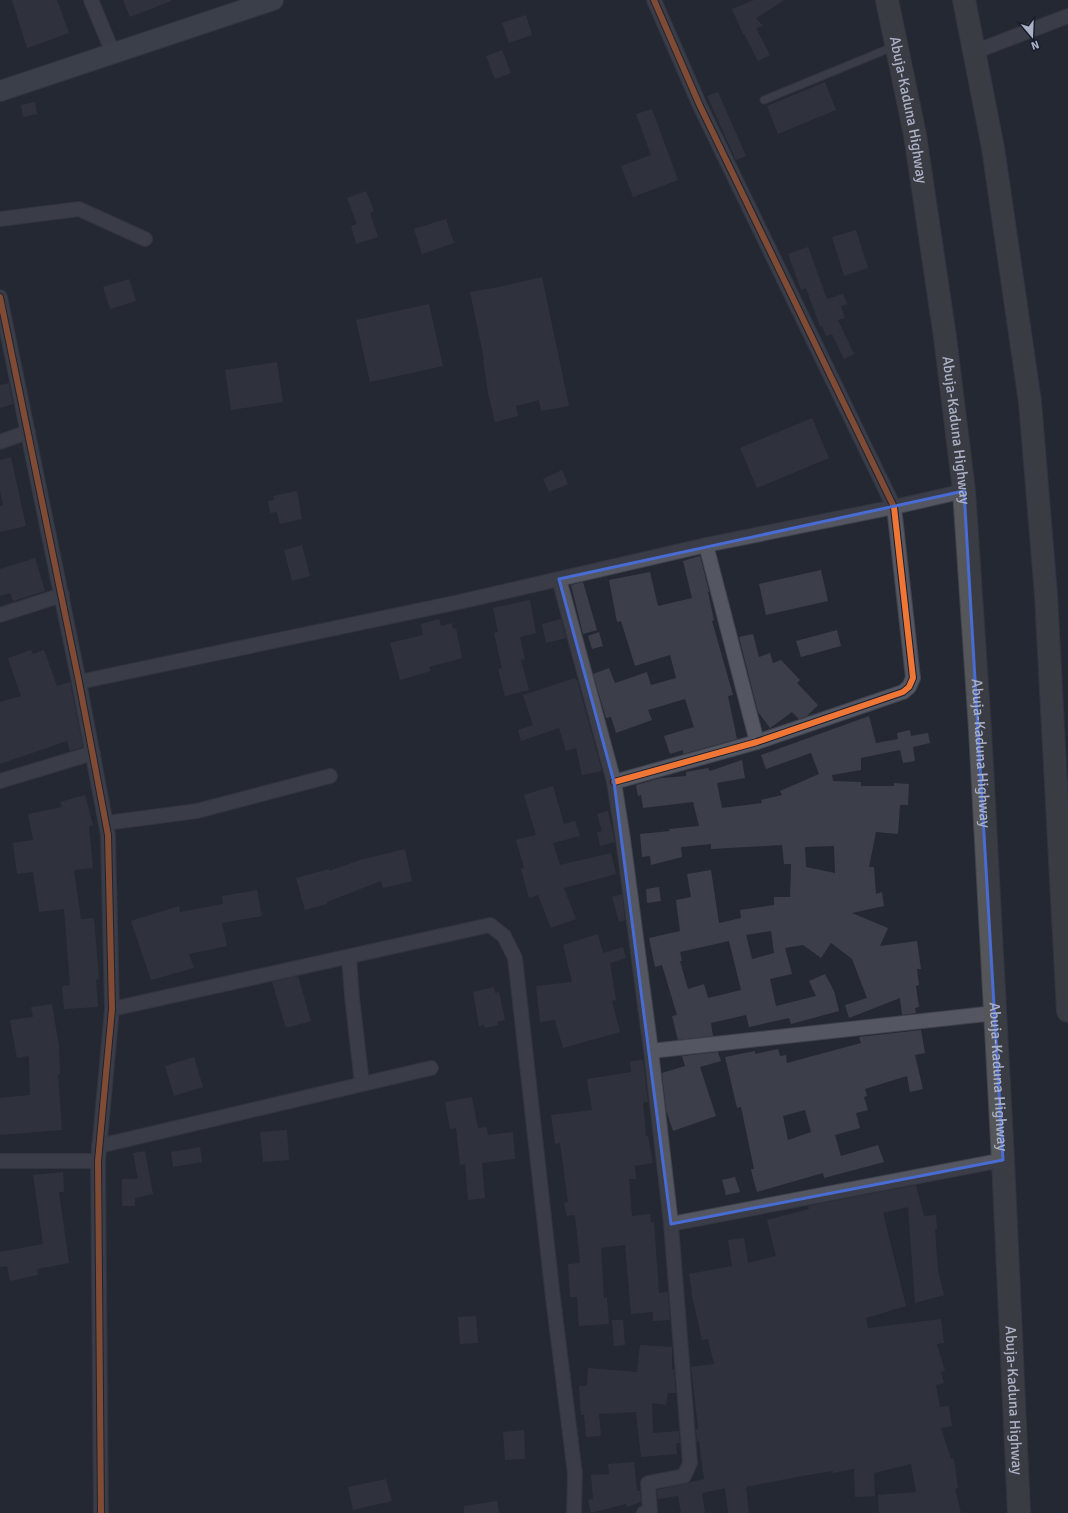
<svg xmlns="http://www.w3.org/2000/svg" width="1068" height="1513" font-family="Signika,sans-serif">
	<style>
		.building { fill: #3c3f49; fill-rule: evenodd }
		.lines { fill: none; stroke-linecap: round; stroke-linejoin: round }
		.lane-casing { stroke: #40434c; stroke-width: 9 }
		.street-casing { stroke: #40434c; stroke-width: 16 }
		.secondary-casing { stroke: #40434c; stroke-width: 22 }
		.highway-casing { stroke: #40444f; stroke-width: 24 }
		.lane { stroke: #545662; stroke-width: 7 }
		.street { stroke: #545662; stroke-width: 14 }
		.secondary { stroke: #575b66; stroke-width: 20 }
		.highway { stroke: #54565a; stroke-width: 22 }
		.cycleway-casing { stroke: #181d2d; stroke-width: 8 }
		.cycleway { stroke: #f07635; stroke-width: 6 }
		.marked { fill: none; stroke: #486cd3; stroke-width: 3; stroke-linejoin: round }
		.labels { text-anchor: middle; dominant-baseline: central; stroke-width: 4; stroke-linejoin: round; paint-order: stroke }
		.street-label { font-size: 15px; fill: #acb1c6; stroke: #181d2d }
	</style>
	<rect width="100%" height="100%" fill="#242833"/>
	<!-- building -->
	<g class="building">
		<path d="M 12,0 L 57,0 L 69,33 L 27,48 Z"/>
		<path d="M 123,0 L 170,0 L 171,1 L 130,17 Z"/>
		<path d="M 754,0 L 785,0 L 756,18 L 763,26 L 756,28 L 770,55 L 758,61 L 744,34 L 743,34 L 732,9 Z"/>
		<path d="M 526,15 L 532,35 L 509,43 L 502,23 Z"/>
		<path d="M 502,50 L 511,73 L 495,79 L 486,56 Z"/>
		<path d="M 825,82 L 836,110 L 778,134 L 767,106 Z"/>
		<path d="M 718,92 L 746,156 L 736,160 L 707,96 Z"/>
		<path d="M 35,102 L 37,114 L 23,117 L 21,105 Z"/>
		<path d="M 652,109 L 678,180 L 633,197 L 621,166 L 651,155 L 636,114 Z"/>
		<path d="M 366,191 L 374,211 L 370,213 L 378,237 L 356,244 L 351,226 L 357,224 L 347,198 Z"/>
		<path d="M 446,219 L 454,243 L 422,254 L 414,229 Z"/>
		<path d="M 856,230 L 868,268 L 844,276 L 832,237 Z"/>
		<path d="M 808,247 L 827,299 L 843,294 L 847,304 L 841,306 L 845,318 L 838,320 L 854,354 L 844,359 L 832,334 L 826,336 L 822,326 L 820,327 L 806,288 L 801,290 L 788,254 Z"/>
		<path d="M 542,277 L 569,406 L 541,411 L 539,400 L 516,406 L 518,416 L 495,422 L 488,393 L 483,360 L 484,359 L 470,292 L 499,287 Z"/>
		<path d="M 129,279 L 136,301 L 110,309 L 103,287 Z"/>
		<path d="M 429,304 L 443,366 L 370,382 L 356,320 Z"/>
		<path d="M 277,362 L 283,402 L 231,410 L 225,370 Z"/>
		<path d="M 9,383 L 13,404 L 0,408 L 0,385 Z"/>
		<path d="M 812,418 L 829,458 L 757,488 L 740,448 Z"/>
		<path d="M 11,457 L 26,526 L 0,532 L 0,506 L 3,505 L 0,491 L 0,460 Z"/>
		<path d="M 562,470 L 568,484 L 549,492 L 543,479 Z"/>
		<path d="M 297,491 L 302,519 L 280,524 L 277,512 L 270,513 L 268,501 L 274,500 L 273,496 Z"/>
		<path d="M 302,545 L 310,576 L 292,581 L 284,550 Z"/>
		<path d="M 700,556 L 709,591 L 708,592 L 714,620 L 712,621 L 733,695 L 728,696 L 737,739 L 683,754 L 683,750 L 670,754 L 664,736 L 694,727 L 685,699 L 648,710 L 652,720 L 616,733 L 611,717 L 606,718 L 593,674 L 609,668 L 615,683 L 647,672 L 651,685 L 676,678 L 670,655 L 635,666 L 621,621 L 617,622 L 609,580 L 650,572 L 658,606 L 692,598 L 683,561 Z"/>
		<path d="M 35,558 L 45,591 L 13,601 L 10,593 L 0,596 L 0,569 Z"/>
		<path d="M 821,570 L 828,601 L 766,615 L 759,584 Z"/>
		<path d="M 583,582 L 597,630 L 583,634 L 571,585 Z"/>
		<path d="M 530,600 L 536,633 L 520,637 L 525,659 L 521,660 L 529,690 L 505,696 L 498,669 L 502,668 L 494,633 L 498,632 L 493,608 Z"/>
		<path d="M 439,619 L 441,626 L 452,623 L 453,629 L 456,628 L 462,658 L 429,667 L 431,671 L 400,680 L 390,643 L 423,635 L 421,624 Z"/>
		<path d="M 561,619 L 566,638 L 546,643 L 542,624 Z"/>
		<path d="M 837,630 L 841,646 L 801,657 L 796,641 Z"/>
		<path d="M 599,632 L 603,646 L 592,649 L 588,636 Z"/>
		<path d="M 753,634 L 759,657 L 770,653 L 773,663 L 781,660 L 800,680 L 797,683 L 818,705 L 807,716 L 799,719 L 792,712 L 770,728 L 758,712 L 739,637 Z"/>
		<path d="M 31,650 L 33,654 L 44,650 L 57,686 L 70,682 L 83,747 L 70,751 L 67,741 L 0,764 L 0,702 L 21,696 L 8,658 Z"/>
		<path d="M 575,678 L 576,680 L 577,680 L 602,771 L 582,775 L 576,748 L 566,751 L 559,728 L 521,741 L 518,730 L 533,725 L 523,695 Z"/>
		<path d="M 869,716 L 876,743 L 898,739 L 897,733 L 910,730 L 911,736 L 928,733 L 930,743 L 913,747 L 915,761 L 903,763 L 900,750 L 861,758 L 861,770 L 832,775 L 833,781 L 861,782 L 861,786 L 894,786 L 894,783 L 909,784 L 908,805 L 900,805 L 898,834 L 876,832 L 869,867 L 874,867 L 876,894 L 882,892 L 884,906 L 852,913 L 888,928 L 880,946 L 917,941 L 921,969 L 917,969 L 919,985 L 916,986 L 919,1007 L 915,1008 L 916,1013 L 902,1015 L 900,998 L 849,1018 L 845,1005 L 867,998 L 852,959 L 831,943 L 821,958 L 803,945 L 785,948 L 792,974 L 770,979 L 776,1006 L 816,996 L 809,981 L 825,974 L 834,991 L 839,1011 L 791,1024 L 789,1018 L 749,1027 L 746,1015 L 711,1023 L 713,1036 L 678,1040 L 672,1016 L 677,1015 L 662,965 L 655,967 L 649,938 L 680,931 L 676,900 L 691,897 L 687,874 L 711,870 L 719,923 L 741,918 L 740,910 L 774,905 L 774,897 L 790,897 L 791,864 L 784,864 L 782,845 L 711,849 L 711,844 L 681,847 L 682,857 L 651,865 L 650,856 L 642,857 L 640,834 L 670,831 L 669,829 L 699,826 L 693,802 L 643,808 L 641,795 L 638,796 L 636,785 L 661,778 L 686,776 L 686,772 L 708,768 L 710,771 L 742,760 L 745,778 L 717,783 L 722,808 L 762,803 L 761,800 L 782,795 L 780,791 L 819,774 L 811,753 L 766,769 L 761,755 ZM 834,846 L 835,873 L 806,867 L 805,847 ZM 771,931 L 774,953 L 752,959 L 746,935 ZM 729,941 L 741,990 L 708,998 L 704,984 L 688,989 L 680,961 L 682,961 L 680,952 Z"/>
		<path d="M 553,786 L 564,824 L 575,821 L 580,836 L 553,843 L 560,865 L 611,853 L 616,874 L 564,888 L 576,919 L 551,928 L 538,895 L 529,898 L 521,869 L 524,868 L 516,840 L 536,835 L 524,795 Z"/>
		<path d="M 85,795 L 93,825 L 89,826 L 93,868 L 74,870 L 81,919 L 94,918 L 99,979 L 96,980 L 98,1007 L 64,1009 L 62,986 L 70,985 L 64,909 L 39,912 L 33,872 L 17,874 L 13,843 L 33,840 L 28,814 L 62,807 L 60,802 Z"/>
		<path d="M 608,811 L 615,842 L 600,846 L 597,832 L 602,831 L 597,814 Z"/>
		<path d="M 405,849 L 412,881 L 383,888 L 381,881 L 327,902 L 327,904 L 305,910 L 296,878 L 329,869 L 329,871 L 360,860 Z"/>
		<path d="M 659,887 L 661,901 L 647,903 L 646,889 Z"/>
		<path d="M 257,890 L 262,916 L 222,923 L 227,946 L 189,954 L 194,968 L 151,980 L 131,921 L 179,906 L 180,912 L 223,904 L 222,896 Z"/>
		<path d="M 622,894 L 625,920 L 619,922 L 612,897 Z"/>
		<path d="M 598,934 L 603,953 L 623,947 L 626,958 L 610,963 L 616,1000 L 612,1001 L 620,1032 L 563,1048 L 555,1020 L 540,1022 L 536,986 L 572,982 L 563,945 Z"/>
		<path d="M 298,976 L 311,1021 L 286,1028 L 272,982 Z"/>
		<path d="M 494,987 L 495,993 L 499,992 L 505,1020 L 497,1022 L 498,1025 L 485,1028 L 484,1025 L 479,1026 L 473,992 Z"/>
		<path d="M 52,1004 L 59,1046 L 60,1074 L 58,1074 L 62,1130 L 0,1135 L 0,1098 L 30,1095 L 29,1056 L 17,1058 L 10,1020 L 33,1017 L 31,1007 Z"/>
		<path d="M 921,1030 L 925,1053 L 915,1055 L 923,1089 L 910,1092 L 907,1076 L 865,1089 L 867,1096 L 864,1097 L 868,1110 L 856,1113 L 860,1128 L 835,1135 L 841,1156 L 878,1145 L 884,1162 L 824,1178 L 823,1173 L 757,1192 L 752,1174 L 751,1169 L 754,1169 L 741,1107 L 737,1108 L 725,1057 L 755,1051 L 755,1054 L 778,1049 L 780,1056 L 786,1055 L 787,1063 L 861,1043 L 859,1037 ZM 805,1110 L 811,1132 L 788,1140 L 783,1116 Z"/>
		<path d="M 718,1052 L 721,1061 L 700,1067 L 716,1116 L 673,1131 L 666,1110 L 662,1073 L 685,1066 L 682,1056 Z"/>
		<path d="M 194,1057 L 203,1087 L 174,1096 L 165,1066 Z"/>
		<path d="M 643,1060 L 648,1102 L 643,1102 L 646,1136 L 648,1136 L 653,1163 L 635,1166 L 636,1179 L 629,1179 L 632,1216 L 650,1214 L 651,1222 L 654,1222 L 659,1293 L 668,1292 L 670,1320 L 653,1321 L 653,1312 L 631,1314 L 625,1245 L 601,1248 L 604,1298 L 607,1297 L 609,1324 L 579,1326 L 577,1297 L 570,1297 L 568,1264 L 580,1263 L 575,1215 L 567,1216 L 564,1203 L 568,1202 L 560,1143 L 555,1144 L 551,1115 L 592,1110 L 587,1079 L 631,1072 L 630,1061 Z"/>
		<path d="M 472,1097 L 478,1128 L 487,1127 L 488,1135 L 513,1132 L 515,1159 L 482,1163 L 485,1198 L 468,1200 L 465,1164 L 460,1165 L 456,1128 L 450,1129 L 445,1102 Z"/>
		<path d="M 287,1130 L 289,1160 L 263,1162 L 260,1132 Z"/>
		<path d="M 200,1147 L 202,1162 L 173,1167 L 171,1152 Z"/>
		<path d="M 145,1151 L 153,1194 L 135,1198 L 135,1206 L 122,1206 L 122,1179 L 138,1179 L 133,1153 Z"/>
		<path d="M 63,1172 L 64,1192 L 59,1192 L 69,1263 L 37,1269 L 38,1275 L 10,1281 L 7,1266 L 0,1267 L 0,1252 L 43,1244 L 33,1175 Z"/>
		<path d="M 735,1177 L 740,1192 L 726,1195 L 722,1180 Z"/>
		<path d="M 916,1185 L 924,1216 L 936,1215 L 937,1229 L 935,1229 L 938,1271 L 944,1295 L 915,1303 L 908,1207 L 883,1213 L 906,1306 L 866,1318 L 868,1328 L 941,1319 L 944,1343 L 937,1344 L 945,1371 L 941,1372 L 944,1383 L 936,1385 L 940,1407 L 949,1406 L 952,1426 L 941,1428 L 951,1459 L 954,1459 L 958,1488 L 955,1489 L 961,1513 L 879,1513 L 878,1495 L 916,1492 L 911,1464 L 874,1473 L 875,1496 L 855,1497 L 854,1469 L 833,1473 L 833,1471 L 802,1476 L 746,1487 L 749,1513 L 728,1513 L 725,1488 L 702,1493 L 705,1513 L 681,1513 L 678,1496 L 658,1499 L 657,1490 L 704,1479 L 699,1441 L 697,1442 L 696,1430 L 698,1428 L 691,1367 L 714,1364 L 708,1339 L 702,1340 L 691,1291 L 692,1291 L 689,1274 L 732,1266 L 728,1240 L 744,1238 L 748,1263 L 776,1256 L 767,1220 L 809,1209 L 808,1206 Z"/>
		<path d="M 476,1316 L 478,1343 L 460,1344 L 458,1317 Z"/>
		<path d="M 612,1320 L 623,1320 L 625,1345 L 614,1346 Z"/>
		<path d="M 640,1345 L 672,1347 L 672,1369 L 674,1369 L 676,1393 L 668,1393 L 666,1405 L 652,1403 L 653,1433 L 679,1431 L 680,1443 L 676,1443 L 677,1454 L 641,1457 L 636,1412 L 599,1414 L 601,1436 L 586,1437 L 584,1415 L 581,1415 L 579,1386 L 587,1386 L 588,1368 L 637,1372 Z"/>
		<path d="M 524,1430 L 525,1459 L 505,1460 L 503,1432 Z"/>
		<path d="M 634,1462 L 637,1491 L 640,1491 L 641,1502 L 627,1507 L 626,1504 L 591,1513 L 588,1500 L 593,1499 L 591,1475 L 609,1474 L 608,1464 Z"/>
		<path d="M 386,1479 L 392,1501 L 353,1510 L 348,1487 Z"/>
		<path d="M 497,1501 L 499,1513 L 464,1513 L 464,1506 Z"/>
	</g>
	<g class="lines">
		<!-- lane casing -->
		<g class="lane-casing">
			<path id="lane" d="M 764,100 L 895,46"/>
		</g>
		<!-- street casing -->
		<g class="street-casing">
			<g id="street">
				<path d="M 91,0 L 113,53"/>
				<path d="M 974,52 L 1068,16"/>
				<path d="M 0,219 L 79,209 L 145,239"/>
				<path d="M 0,297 L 79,682 L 108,835 L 112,1009 L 98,1161 L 101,1513"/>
				<path d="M 0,442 L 28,432"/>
				<path d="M 706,545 L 757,742"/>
				<path d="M 559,579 L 614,782 L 623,839 L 651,1051 L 671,1224 L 690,1463 L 684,1476 L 648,1483 L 650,1511 L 644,1513"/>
				<path d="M 0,615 L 62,595"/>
				<path d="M 79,682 L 459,602 L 706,545 L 894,507 L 964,491"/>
				<path d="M 0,781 L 93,753"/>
				<path d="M 614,782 L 757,742 L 903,692 L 909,687 L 913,678 L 894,507 L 700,106 L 654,0"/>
				<path d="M 106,823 L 197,811 L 330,776"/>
				<path d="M 349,957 L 352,997 L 362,1084"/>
				<path d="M 112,1009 L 490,925 L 504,936 L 515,958 L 553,1298 L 575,1474 L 574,1513"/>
				<path d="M 651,1051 L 995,1013"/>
				<path d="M 99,1146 L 431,1068"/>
				<path d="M 0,1161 L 98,1161"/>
				<path d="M 671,1224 L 1003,1160"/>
			</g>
		</g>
		<!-- secondary casing -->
		<g class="secondary-casing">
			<path id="secondary" d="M 0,91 L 273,0"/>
		</g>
		<!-- highway casing -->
		<g class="highway-casing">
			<g id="highway">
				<path id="s1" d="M 887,0 L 915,135 L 945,337 L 964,491 L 980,729 L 1003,1160 L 1019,1513"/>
				<path d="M 964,0 L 993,148 L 1030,402 L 1046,595 L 1068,1011"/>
			</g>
		</g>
		<!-- lane -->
		<use href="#lane" class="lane"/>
		<!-- street -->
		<use href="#street" class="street"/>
		<!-- secondary -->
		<use href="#secondary" class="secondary"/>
		<!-- highway -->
		<use href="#highway" class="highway"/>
		<!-- cycleway casing -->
		<g class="cycleway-casing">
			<g id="cycleway">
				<path d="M 0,297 L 79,682 L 108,835 L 112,1009 L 98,1161 L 101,1513"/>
				<path d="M 614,782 L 757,742 L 903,692 L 909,687 L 913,678 L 894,507 L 700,106 L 654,0"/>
			</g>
		</g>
		<!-- cycleway -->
		<use href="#cycleway" class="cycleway"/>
	</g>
	<!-- marked area -->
	<path d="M0 0H1068V1513H0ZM 964,491 L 1003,1160 L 671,1224 L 614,782 L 559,579 Z" fill="#242833" fill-opacity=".55" fill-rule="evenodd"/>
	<path class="marked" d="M 964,491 L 1003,1160 L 671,1224 L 614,782 L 559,579 Z"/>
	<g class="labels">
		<!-- street labels -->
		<g class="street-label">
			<text stroke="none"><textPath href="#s1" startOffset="112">Abuja-Kaduna Highway</textPath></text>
			<text stroke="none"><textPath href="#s1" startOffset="436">Abuja-Kaduna Highway</textPath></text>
			<text stroke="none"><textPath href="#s1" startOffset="760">Abuja-Kaduna Highway</textPath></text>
			<text stroke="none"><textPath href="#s1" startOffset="1084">Abuja-Kaduna Highway</textPath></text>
			<text stroke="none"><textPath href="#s1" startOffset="1408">Abuja-Kaduna Highway</textPath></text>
		</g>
	</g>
	<!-- north arrow -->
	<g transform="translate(1032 36) rotate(161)" stroke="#181d2d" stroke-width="3" paint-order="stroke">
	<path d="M0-3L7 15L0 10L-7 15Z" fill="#acb1c6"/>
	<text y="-6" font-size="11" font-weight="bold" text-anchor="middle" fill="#acb1c6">N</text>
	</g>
</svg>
